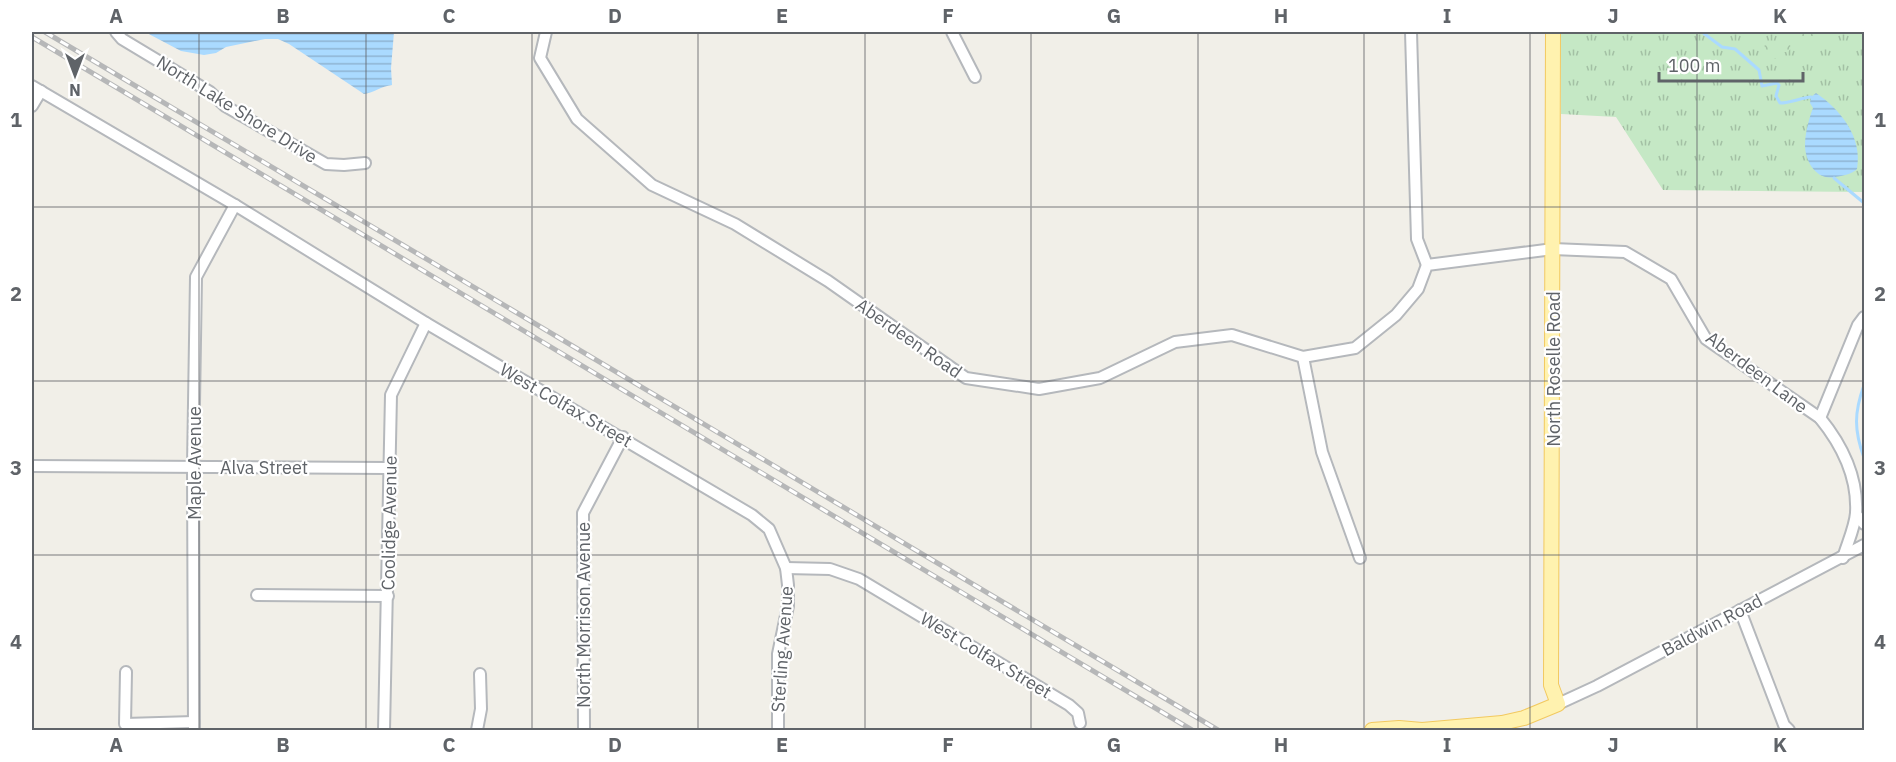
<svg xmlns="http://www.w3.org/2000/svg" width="1896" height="762" font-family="'IBM Plex Sans',sans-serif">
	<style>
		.grass { fill: url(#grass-tufts) }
		.forest { fill: url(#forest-crowns) }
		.water { fill: url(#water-rules) }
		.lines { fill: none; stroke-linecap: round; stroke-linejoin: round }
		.stream { stroke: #aadaff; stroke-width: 3 }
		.minor-casing { stroke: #b5b8bc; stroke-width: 14 }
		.major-casing { stroke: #f2c960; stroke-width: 16 }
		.minor { stroke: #fff; stroke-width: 10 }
		.major { stroke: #fff2af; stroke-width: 14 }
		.rail-casing { stroke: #b6b7b8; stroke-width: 5 }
		.rail { stroke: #fff; stroke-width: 3; stroke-dasharray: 9; stroke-linecap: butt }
		.grid { fill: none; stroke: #5f6368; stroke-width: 1.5; stroke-opacity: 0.55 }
		.labels { text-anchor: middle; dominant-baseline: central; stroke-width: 4.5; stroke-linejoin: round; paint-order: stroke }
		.street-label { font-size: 18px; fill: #5f6368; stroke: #fff }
		.neatline { fill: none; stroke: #5f6368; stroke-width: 2 }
		.grid-label { font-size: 20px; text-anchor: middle; font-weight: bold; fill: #5f6368 }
	</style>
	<defs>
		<pattern id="grass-tufts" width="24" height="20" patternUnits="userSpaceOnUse" patternTransform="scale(1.5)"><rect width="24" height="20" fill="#c5e8c5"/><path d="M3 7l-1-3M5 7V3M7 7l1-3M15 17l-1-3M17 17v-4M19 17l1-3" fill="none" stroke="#a3c0a4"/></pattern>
		<pattern id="forest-crowns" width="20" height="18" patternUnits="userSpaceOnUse" patternTransform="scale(1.5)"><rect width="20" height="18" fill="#c5e8c5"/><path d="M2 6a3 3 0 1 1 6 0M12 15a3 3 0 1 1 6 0" fill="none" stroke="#a3c0a4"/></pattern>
		<pattern id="water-rules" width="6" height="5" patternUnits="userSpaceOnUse" patternTransform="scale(1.5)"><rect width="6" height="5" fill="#aadaff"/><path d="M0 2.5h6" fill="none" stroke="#8eb4d2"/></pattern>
	</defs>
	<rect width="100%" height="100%" fill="#f1efe8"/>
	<!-- grass -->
	<path class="grass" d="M 1561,32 L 1864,32 L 1864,192 L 1663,190 L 1616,117 L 1561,114 Z"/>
	<!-- forest -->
	<path class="forest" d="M 1786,32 L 1820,33 L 1813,43 L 1804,44 L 1796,38 L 1789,42 L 1791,48 L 1788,52 L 1780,52 L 1775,59 L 1766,59 L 1762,52 L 1764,46 L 1769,43 L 1777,45 L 1780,41 L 1785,40 Z"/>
	<!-- water -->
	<g class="water">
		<path d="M 145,32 L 394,32 L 391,68 L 392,85 C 381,86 374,93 364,94 L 289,44 L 278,39 L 265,39 L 226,47 L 216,53 L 204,55 L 181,51 Z"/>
		<path d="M 1816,93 C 1840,109 1863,137 1857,169 C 1852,174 1843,176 1835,177 C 1817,181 1805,162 1805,145 C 1805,134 1809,118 1813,108 L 1810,103 L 1811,97 Z"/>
	</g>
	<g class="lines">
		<!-- stream -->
		<g class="stream">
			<path d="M 1702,32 L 1722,47 L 1735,49 L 1759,70 L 1762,86 L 1777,83 L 1779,85 L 1776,96 L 1780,103 C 1791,103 1800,98 1811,97"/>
			<path d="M 1834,178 L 1864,203"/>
			<path d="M 1864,385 C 1854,413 1854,430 1864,458"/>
		</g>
		<!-- minor casing -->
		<g class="minor-casing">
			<g id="minor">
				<path d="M 116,32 L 122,39 L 210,92 L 225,106 L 326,164 L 344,165 L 365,163"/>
				<path d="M 546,32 L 540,58 L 577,119 L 652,185 L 735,224 L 828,281 L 966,378 L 1039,389 L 1100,378 L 1175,342 L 1232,335 L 1303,357 L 1355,348 L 1396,315 L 1418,289 L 1427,265 L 1553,249 L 1625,252 L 1671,279 L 1706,339 L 1820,418 C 1842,445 1858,477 1856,513 C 1855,527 1847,544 1843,558"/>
				<path d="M 952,32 L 975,77"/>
				<path d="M 1411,32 L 1417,239 L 1427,265"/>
				<path d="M 32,86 L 235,205 L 426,323 L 752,515 L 769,529 L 786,568 L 788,585 L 788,606 L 778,654 L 778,730"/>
				<path d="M 32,106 L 41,91"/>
				<path d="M 1303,357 L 1322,452 L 1360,558"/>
				<path d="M 1820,418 L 1858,325 L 1864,317"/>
				<path d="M 32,466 L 389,468"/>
				<path d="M 1856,514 L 1864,524"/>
				<path d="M 786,568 L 830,569 L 859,579 L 1069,705 L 1078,713 L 1080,723"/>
				<path d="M 257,595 L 388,596"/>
				<path d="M 1740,610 L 1784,725 L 1789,730"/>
				<path d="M 126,672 L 125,724 L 194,722"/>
				<path d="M 1558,704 L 1597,686 L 1864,545"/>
				<path d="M 194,730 L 193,466 L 196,277 L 235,205"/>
				<path d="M 384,730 L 391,395 L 426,323"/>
				<path d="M 477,730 L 481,709 L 480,674"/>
				<path d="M 584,730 L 583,513 L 623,437"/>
			</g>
		</g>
		<!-- major casing -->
		<g class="major-casing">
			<path id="major" d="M 1372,730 L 1399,728 L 1422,730 L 1502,723 L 1524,718 L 1558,704 L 1551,685 L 1553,32"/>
		</g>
		<!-- minor -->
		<use href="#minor" class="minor"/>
		<!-- major -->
		<use href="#major" class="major"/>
		<!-- rail casing -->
		<g class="rail-casing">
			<g id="rail">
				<path d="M 45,32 L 1218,730"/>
				<path d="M 32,37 L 1192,730"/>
			</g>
		</g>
		<!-- rail -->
		<use href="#rail" class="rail"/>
	</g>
	<!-- grid -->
	<path class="grid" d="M 199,32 L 199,730M 366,32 L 366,730M 532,32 L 532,730M 698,32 L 698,730M 865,32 L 865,730M 1031,32 L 1031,730M 1198,32 L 1198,730M 1364,32 L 1364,730M 1530,32 L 1530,730M 1697,32 L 1697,730M 32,207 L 1864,207M 32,381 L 1864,381M 32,555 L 1864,555"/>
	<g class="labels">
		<!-- street labels -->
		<g class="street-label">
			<text transform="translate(237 109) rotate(32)">North Lake Shore Drive</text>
			<text transform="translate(909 338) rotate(35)">Aberdeen Road</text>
			<text transform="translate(1553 369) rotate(-90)">North Roselle Road</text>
			<text transform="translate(1757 372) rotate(37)">Aberdeen Lane</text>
			<text transform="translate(566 405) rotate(30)">West Colfax Street</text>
			<text transform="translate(194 463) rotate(-90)">Maple Avenue</text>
			<text x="264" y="467">Alva Street</text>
			<text transform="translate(389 523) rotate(-89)">Coolidge Avenue</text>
			<text transform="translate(583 615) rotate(-90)">North Morrison Avenue</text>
			<text transform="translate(1712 625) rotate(-28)">Baldwin Road</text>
			<text transform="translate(782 649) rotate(-86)">Sterling Avenue</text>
			<text transform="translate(986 655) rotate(31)">West Colfax Street</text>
		</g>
	</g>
	<!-- border -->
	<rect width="1896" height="762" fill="none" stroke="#ffffff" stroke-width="66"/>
	<!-- north arrow -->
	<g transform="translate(75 75) rotate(180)" stroke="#ffffff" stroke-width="4.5" paint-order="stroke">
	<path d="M0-4.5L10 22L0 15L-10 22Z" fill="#5f6368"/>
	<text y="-9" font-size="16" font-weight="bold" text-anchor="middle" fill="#5f6368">N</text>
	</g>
	<!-- scale -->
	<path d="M1659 72v9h144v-9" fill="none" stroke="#5f6368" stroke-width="3"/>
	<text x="1668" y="72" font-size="18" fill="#5f6368" stroke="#ffffff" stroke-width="4.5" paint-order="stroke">100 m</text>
	<rect x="33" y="33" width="1830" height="696" class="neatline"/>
	<g class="grid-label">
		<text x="116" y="23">A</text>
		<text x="283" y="23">B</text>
		<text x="449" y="23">C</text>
		<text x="615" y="23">D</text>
		<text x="782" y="23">E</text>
		<text x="948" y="23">F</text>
		<text x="1114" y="23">G</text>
		<text x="1281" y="23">H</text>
		<text x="1447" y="23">I</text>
		<text x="1613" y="23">J</text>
		<text x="1780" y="23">K</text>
		<text x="16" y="127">1</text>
		<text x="1880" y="127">1</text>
		<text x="16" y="301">2</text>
		<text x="1880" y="301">2</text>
		<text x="16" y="475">3</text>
		<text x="1880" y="475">3</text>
		<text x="16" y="649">4</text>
		<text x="1880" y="649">4</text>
		<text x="116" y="752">A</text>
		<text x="283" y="752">B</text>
		<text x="449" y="752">C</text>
		<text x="615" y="752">D</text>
		<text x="782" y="752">E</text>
		<text x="948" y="752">F</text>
		<text x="1114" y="752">G</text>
		<text x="1281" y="752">H</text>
		<text x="1447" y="752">I</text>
		<text x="1613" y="752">J</text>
		<text x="1780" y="752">K</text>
	</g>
</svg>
